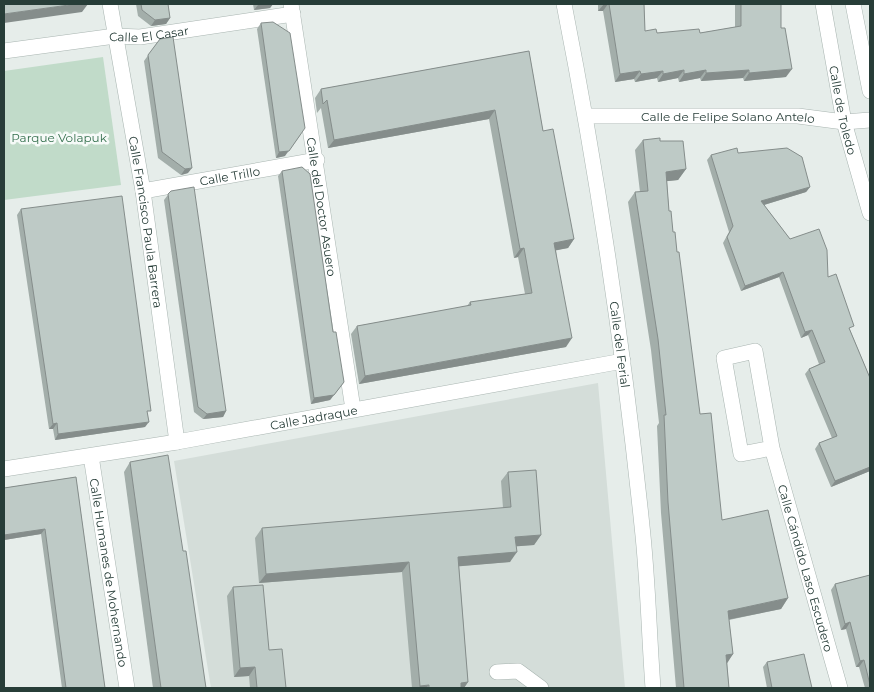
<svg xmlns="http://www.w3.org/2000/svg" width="874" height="692" font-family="Montserrat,sans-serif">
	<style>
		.built { fill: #d4ddd9 }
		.green { fill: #c1dbc9 }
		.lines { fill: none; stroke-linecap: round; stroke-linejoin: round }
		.minor-casing { stroke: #a9b5b1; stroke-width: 16 }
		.minor { stroke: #fff; stroke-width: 15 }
		.wall { fill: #a3aeaa }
		.shaded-wall { fill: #858d8b }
		.building { fill: #becac6; stroke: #858d8b }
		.labels { text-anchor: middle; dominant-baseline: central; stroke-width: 5; stroke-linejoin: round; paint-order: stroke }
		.street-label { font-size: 12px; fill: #273d38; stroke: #f6faf8 }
		.park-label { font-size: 12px; fill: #35704e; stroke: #f6faf8 }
	</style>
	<rect width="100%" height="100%" fill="#e6edea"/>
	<!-- built -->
	<path class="built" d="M 598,383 L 625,688 L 211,688 L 174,461 Z"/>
	<!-- green -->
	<path class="green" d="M 103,57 L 121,185 L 4,200 L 4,71 Z"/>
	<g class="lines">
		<!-- minor casing -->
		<g class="minor-casing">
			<g id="minor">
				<path id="s1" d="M 110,4 L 143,191 L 177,442"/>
				<path id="s2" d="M 291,4 L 353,409"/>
				<path id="s3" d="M 564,4 C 598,177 624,351 642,526 C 648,580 649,634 653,688"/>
				<path id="s4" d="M 823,4 L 844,122 L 870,213"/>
				<path d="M 853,4 L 870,91"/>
				<path id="s5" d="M 4,51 L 115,36 L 140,37 L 293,14"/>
				<path id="s6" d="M 586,116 L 798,116 L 844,122 L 870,120"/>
				<path id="s7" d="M 143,191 L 317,160"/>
				<path id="s8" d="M 772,448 L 741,454 L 724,358 L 755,351 L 772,448 L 840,688"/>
				<path id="s9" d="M 91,456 L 127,688"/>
				<path id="s10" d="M 4,469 L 177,442 L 623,361"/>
				<path d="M 497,672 L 518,671 L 541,688"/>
			</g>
		</g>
		<!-- minor -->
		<use href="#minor" class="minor"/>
	</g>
	<!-- wall -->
	<g class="wall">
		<path d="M 136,4 L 168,4 L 170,18 L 166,24 L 151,26 L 138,16 Z"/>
		<path d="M 253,4 L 273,4 L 270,8 L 254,10 Z"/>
		<path d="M 598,4 L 644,4 L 645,31 L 657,33 L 700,33 L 735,27 L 735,4 L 781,4 L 781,28 L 786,77 L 744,81 L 743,78 L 701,81 L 700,78 L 679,82 L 678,78 L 658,82 L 657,78 L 635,82 L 634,79 L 615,82 L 603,11 L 598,11 Z"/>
		<path d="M 261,23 L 285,156 L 276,158 L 257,29 Z"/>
		<path d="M 160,39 L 188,173 L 181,175 L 158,158 L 144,61 Z"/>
		<path d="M 529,51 L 543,131 L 574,239 L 568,248 L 556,250 L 566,347 L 359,384 L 351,334 L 357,326 L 467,306 L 470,302 L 525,294 L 518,257 L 514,258 L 489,119 L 328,148 L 321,108 L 317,113 L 315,98 L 321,89 Z"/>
		<path d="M 643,140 L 660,141 L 686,169 L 678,180 L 667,181 L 669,211 L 677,252 L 700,414 L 722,520 L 788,598 L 781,609 L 729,620 L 733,654 L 727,662 L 729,688 L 676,688 L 661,513 L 657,426 L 659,423 L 651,350 L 628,202 L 635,192 L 640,192 L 635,150 Z"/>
		<path d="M 738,153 L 810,187 L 806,192 L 764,205 L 790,239 L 828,277 L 870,378 L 870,471 L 831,487 L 815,449 L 819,443 L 832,438 L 805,374 L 809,369 L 819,364 L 808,335 L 801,338 L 779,277 L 741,291 L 723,243 L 729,232 L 707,160 L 711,155 Z"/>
		<path d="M 282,171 L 333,332 L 344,382 L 330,400 L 311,404 L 278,176 Z"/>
		<path d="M 171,191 L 226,411 L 223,417 L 203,419 L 194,412 L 164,200 Z"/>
		<path d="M 21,209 L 148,415 L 145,427 L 55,440 L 53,429 L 49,429 L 17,215 Z"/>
		<path d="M 130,462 L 183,551 L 206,688 L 153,688 L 124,472 Z"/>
		<path d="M 508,472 L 541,535 L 534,545 L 516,546 L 510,562 L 459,566 L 468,682 L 464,688 L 412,688 L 402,572 L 259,583 L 255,538 L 262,528 L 503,508 L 501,481 Z"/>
		<path d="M 76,477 L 105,688 L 62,688 L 41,534 L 4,540 L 4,488 Z"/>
		<path d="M 870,575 L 870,688 L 865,688 L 859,667 L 856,667 L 846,629 L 841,630 L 831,590 L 835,584 Z"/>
		<path d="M 233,587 L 269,650 L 286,688 L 250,688 L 249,676 L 234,677 L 227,596 Z"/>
		<path d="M 767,662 L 812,688 L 767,688 L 763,667 Z"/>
	</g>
	<!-- shaded-wall -->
	<g class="shaded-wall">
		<path d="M 76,4 L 88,4 L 82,12 L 4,23 L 4,14 Z"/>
		<path d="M 265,4 L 273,4 L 270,8 L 254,10 L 258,5 Z"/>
		<path d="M 604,4 L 608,4 L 603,11 L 598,11 Z"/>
		<path d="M 170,18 L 166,24 L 151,26 L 155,20 Z"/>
		<path d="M 792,69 L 786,77 L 744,81 L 749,73 Z"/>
		<path d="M 684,70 L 678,78 L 658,82 L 663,74 Z"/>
		<path d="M 706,70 L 700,78 L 679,82 L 684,74 Z"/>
		<path d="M 749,70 L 743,78 L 701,81 L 706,73 Z"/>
		<path d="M 640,71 L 634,79 L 615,82 L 620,74 Z"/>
		<path d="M 663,71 L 657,78 L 635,82 L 641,74 Z"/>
		<path d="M 495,110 L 489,119 L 328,148 L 334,140 Z"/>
		<path d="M 301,134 L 285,156 L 276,158 L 279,152 Z"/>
		<path d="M 192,168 L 188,173 L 181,175 L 185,169 Z"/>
		<path d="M 686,169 L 678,180 L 659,182 L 666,172 Z"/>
		<path d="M 810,187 L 806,192 L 757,207 L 761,201 Z"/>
		<path d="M 574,239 L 568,248 L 548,252 L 554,243 Z"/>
		<path d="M 524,248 L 518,257 L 514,258 L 520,249 Z"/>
		<path d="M 783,272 L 779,277 L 741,291 L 745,286 Z"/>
		<path d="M 812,330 L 808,335 L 801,338 L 805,332 Z"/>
		<path d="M 572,338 L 566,347 L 359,384 L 365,376 Z"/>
		<path d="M 344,382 L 330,400 L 311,404 L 314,398 Z"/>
		<path d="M 226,411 L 223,417 L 203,419 L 207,414 Z"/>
		<path d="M 149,422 L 145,427 L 55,440 L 58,434 Z"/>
		<path d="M 57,423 L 53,429 L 49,429 L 53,424 Z"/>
		<path d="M 870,467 L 870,471 L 831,487 L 835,481 Z"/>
		<path d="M 45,529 L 41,534 L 4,540 L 4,535 Z"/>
		<path d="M 541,535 L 534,545 L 508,547 L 515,537 Z"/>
		<path d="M 517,552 L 510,562 L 451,567 L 458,557 Z"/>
		<path d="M 409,562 L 402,572 L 259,583 L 266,574 Z"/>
		<path d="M 788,598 L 781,609 L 721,621 L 728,611 Z"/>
		<path d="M 850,622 L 846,629 L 841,630 L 845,624 Z"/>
		<path d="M 733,654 L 726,665 L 726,655 Z"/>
		<path d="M 864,660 L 859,667 L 856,667 L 860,661 Z"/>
		<path d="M 255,667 L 249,676 L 234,677 L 240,668 Z"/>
		<path d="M 468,682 L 464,688 L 457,688 L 461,683 Z"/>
		<path d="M 429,685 L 426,688 L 418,688 L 420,686 Z"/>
	</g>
	<!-- building -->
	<g class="building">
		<path d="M 4,4 L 76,4 L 4,14 Z"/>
		<path d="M 141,4 L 168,4 L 170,18 L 155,20 L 142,10 Z"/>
		<path d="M 609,4 L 644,4 L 645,31 L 656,29 L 657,33 L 699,29 L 700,33 L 741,26 L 741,4 L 781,4 L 781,28 L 785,28 L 792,69 L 749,73 L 749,70 L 706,73 L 706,70 L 684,74 L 684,70 L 663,74 L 663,71 L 641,74 L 640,71 L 620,74 Z"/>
		<path d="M 273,22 L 290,33 L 305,128 L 289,151 L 279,152 L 261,23 Z"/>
		<path d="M 173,37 L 192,168 L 185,169 L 162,152 L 148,55 L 160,39 Z"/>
		<path d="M 529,51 L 543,131 L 553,129 L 574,239 L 554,243 L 572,338 L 365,376 L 357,326 L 471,305 L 470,302 L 532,293 L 524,248 L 520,249 L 495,110 L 334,140 L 327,100 L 323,104 L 321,89 Z"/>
		<path d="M 660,138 L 660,141 L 683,141 L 686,169 L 666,172 L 669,211 L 671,211 L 673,232 L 675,232 L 677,252 L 679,252 L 700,414 L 711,413 L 722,520 L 768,510 L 788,598 L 728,611 L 733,654 L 726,655 L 729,688 L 684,688 L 668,502 L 664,415 L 666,415 L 658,339 L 635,192 L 648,191 L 643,140 Z"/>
		<path d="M 737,148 L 738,153 L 787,148 L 802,157 L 810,187 L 761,201 L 790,239 L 819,229 L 827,250 L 828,277 L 836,274 L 854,326 L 849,328 L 870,378 L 870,467 L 835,481 L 819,443 L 837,436 L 809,369 L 825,362 L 812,330 L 805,332 L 783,272 L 745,286 L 727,237 L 733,226 L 711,155 Z"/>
		<path d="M 302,167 L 310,174 L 333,332 L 336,332 L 344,382 L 334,395 L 314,398 L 282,171 Z"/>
		<path d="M 194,187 L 226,411 L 207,414 L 198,407 L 168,194 L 171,191 Z"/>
		<path d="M 122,196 L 151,411 L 147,411 L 149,422 L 58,434 L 57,423 L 53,424 L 21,209 Z"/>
		<path d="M 168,455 L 183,551 L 186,551 L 206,688 L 161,688 L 130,462 Z"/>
		<path d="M 536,470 L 541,535 L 515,537 L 517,552 L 458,557 L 468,682 L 461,683 L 461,688 L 429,688 L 429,685 L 420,686 L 409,562 L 266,574 L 262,528 L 511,507 L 508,472 Z"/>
		<path d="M 76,477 L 105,688 L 66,688 L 45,529 L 4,535 L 4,488 Z"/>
		<path d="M 870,575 L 870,685 L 864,660 L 860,661 L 850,622 L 845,624 L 835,584 Z"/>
		<path d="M 263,585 L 269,650 L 282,649 L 286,688 L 257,688 L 255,667 L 240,668 L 233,587 Z"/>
		<path d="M 804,654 L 812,688 L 772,688 L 767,662 Z"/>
	</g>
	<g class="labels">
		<!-- street labels -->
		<g class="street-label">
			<text stroke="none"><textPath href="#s5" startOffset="146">Calle El Casar</textPath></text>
			<text stroke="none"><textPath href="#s4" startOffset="108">Calle de Toledo</textPath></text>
			<text stroke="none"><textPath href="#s6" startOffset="142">Calle de Felipe Solano Antelo</textPath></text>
			<text stroke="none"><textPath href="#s7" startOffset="88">Calle Trillo</textPath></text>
			<text stroke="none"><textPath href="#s2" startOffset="205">Calle del Doctor Asuero</textPath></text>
			<text stroke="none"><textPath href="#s1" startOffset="221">Calle Francisco Paula Barrera</textPath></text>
			<text stroke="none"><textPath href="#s3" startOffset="345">Calle del Ferial</textPath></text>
			<text stroke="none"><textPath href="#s10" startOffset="314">Calle Jadraque</textPath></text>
			<text stroke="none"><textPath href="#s8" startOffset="384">Calle Cándido Laso Escudero</textPath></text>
			<text stroke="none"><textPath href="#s9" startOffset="118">Calle Humanes de Mohernando</textPath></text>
		</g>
		<!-- park labels -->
		<g class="park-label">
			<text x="59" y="137">Parque Volapuk</text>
		</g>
	</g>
	<!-- border -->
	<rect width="874" height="692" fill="none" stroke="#273d38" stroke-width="10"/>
</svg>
